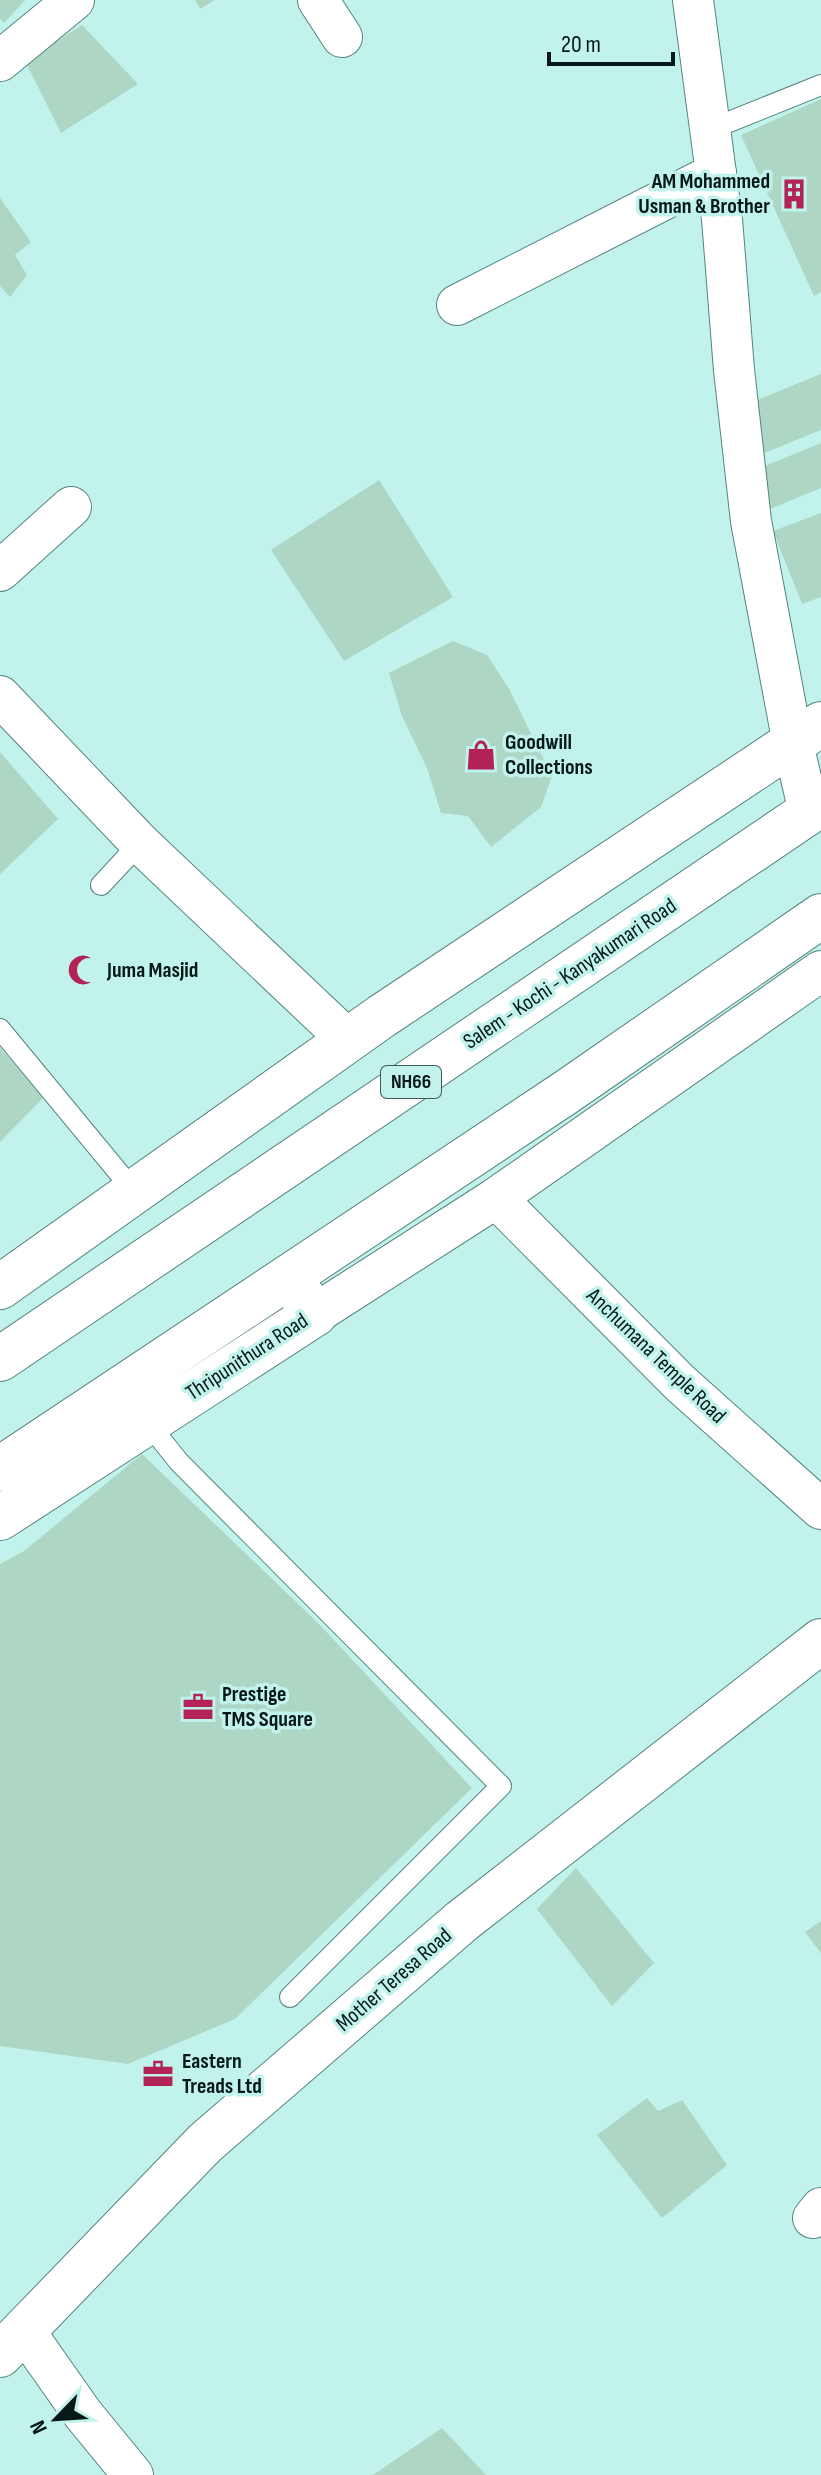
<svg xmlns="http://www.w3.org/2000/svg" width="821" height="2475" font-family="'Sofia Sans Condensed',sans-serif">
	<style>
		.building { fill: #add7c4 }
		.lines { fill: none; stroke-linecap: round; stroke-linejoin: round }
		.lane-casing { stroke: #56847f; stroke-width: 22 }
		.street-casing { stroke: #56847f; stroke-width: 42 }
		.secondary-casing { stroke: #56847f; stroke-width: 46 }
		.highway-casing { stroke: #56847f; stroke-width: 46 }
		.lane { stroke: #fff; stroke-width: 20 }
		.street { stroke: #fff; stroke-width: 40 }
		.secondary { stroke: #fff; stroke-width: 44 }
		.highway { stroke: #fff; stroke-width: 44 }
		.labels { text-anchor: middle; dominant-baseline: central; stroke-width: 7; stroke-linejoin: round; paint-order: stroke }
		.shield { fill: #c1f2ec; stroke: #3e5a57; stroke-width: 2 }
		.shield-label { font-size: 20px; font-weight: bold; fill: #061917 }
		.poi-label { font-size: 22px; font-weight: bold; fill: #061917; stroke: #c1f2ec; text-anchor: start }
		.street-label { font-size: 22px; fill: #061917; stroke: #c1f2ec }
	</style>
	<rect width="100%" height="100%" fill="#c1f2ec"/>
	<!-- building -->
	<g class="building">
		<path d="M 0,0 L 25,0 L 4,23 L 0,19 Z"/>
		<path d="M 195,0 L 215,0 L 200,9 Z"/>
		<path d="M 82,25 L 138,84 L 61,133 L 25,61 Z"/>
		<path d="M 821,99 L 821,292 L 814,296 L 741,135 Z"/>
		<path d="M 0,198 L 31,242 L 15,255 L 27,275 L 10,297 L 0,286 Z"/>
		<path d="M 821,374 L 821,430 L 762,454 L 742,406 Z"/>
		<path d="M 821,443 L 821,488 L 770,509 L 755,470 Z"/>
		<path d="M 379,480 L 453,597 L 344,661 L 271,550 Z"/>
		<path d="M 821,513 L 821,597 L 802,604 L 773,531 Z"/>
		<path d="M 453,641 L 487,655 L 509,689 L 552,776 L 541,807 L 491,847 L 468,816 L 441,813 L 427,768 L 402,716 L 389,673 Z"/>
		<path d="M 0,752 L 58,819 L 0,874 Z"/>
		<path d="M 0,1048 L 44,1097 L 0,1142 Z"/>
		<path d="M 142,1454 L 320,1625 L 472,1788 L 235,2019 L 128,2064 L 0,2046 L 0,1564 L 24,1551 Z"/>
		<path d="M 576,1868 L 654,1963 L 612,2006 L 537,1909 Z"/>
		<path d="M 821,1921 L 821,1953 L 805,1932 Z"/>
		<path d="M 647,2098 L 658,2111 L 682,2100 L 727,2165 L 662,2218 L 597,2135 Z"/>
		<path d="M 442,2428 L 486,2475 L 373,2475 Z"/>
	</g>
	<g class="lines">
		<!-- lane casing -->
		<g class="lane-casing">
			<g id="lane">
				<path d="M 709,130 L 821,85"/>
				<path d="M 101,885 L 140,843"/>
				<path d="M 0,1029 L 133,1190"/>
				<path d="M 147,1422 L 179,1462 L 501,1786 L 290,1997"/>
			</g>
		</g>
		<!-- street casing -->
		<g class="street-casing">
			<g id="street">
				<path d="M 318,0 L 342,37"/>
				<path d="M 693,0 L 722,219 L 734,370 L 751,521 L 793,744 L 809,812"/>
				<path d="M 0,61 L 74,0"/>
				<path d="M 457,305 L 716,173"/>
				<path d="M 0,571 L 71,507"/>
				<path d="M 0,696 L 140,843 L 348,1040"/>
				<path d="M 496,1198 L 680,1383 L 821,1509"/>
				<path d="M 315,1314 L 496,1198 L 821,971"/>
				<path d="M 813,2218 L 821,2208"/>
				<path d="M 24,2330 L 83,2414 L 133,2475"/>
			</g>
		</g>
		<!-- secondary casing -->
		<g class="secondary-casing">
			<g id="secondary">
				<path d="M 0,1287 L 382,1016 L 821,724"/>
				<path d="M 0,1518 L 315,1314"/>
				<path d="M 0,2355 L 205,2143 L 462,1921 L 821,1641"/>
			</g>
		</g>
		<!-- highway casing -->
		<g class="highway-casing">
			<g id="highway">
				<path d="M 289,1277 L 315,1314"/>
				<path d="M 0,1359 L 821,804"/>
				<path d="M 0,1469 L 565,1093 L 821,916"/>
			</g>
		</g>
		<!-- lane -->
		<use href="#lane" class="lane"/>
		<!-- street -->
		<use href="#street" class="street"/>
		<!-- secondary -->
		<use href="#secondary" class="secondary"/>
		<!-- highway -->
		<use href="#highway" class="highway"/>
	</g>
	<!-- icons -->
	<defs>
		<g id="building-bare" transform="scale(2.4)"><path d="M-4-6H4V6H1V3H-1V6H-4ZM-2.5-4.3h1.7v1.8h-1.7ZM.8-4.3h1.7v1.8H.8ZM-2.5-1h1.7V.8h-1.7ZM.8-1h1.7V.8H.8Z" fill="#b32355" stroke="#c1f2ec" stroke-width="2.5" paint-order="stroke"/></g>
		<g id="shop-bare" transform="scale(2.4)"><path d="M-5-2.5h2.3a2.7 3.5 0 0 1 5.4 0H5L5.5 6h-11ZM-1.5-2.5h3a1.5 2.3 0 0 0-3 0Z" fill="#b32355" stroke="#c1f2ec" stroke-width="2.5" paint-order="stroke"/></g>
		<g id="mosque-bare" transform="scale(2.4)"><path d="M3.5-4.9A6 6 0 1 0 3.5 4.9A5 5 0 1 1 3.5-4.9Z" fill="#b32355" stroke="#c1f2ec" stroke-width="2.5" paint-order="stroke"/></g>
		<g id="office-bare" transform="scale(2.4)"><path d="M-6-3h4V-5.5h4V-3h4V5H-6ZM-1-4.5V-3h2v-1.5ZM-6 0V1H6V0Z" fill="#b32355" stroke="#c1f2ec" stroke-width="2.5" paint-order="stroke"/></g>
	</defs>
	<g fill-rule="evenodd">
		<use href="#building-bare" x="794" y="194"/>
		<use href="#shop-bare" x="481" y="755"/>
		<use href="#mosque-bare" x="83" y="970"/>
		<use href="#office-bare" x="198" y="1707"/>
		<use href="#office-bare" x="158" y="2074"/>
	</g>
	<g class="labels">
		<!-- shield labels -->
		<rect class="shield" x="381" y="1066" width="60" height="32" rx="6"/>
		<g class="shield-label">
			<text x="411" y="1082">NH66</text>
		</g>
		<!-- poi labels -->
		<g class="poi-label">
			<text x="770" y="181" text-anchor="end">AM Mohammed<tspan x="770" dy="25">Usman &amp; Brother</tspan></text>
			<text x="505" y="742">Goodwill<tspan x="505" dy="25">Collections</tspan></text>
			<text x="107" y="970">Juma Masjid</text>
			<text x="222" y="1694">Prestige<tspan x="222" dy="25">TMS Square</tspan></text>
			<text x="182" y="2061">Eastern<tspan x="182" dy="25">Treads Ltd</tspan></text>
		</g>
		<!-- street labels -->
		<g class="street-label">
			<text transform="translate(570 974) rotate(-34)">Salem - Kochi - Kanyakumari Road</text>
			<text transform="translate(656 1356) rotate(44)">Anchumana Temple Road</text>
			<text transform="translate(247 1357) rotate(-33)">Thripunithura Road</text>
			<text transform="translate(394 1980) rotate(-41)">Mother Teresa Road</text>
		</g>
	</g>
	<!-- north arrow -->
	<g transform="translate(56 2419) rotate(245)" stroke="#c1f2ec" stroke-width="6" paint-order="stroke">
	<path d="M0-6L14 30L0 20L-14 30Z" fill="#061917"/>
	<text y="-12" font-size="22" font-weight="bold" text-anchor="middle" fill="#061917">N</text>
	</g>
	<!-- scale -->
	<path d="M549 52v12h124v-12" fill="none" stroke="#061917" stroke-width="4"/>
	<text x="561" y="52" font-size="24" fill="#061917" stroke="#c1f2ec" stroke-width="6" paint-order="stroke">20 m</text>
</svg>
